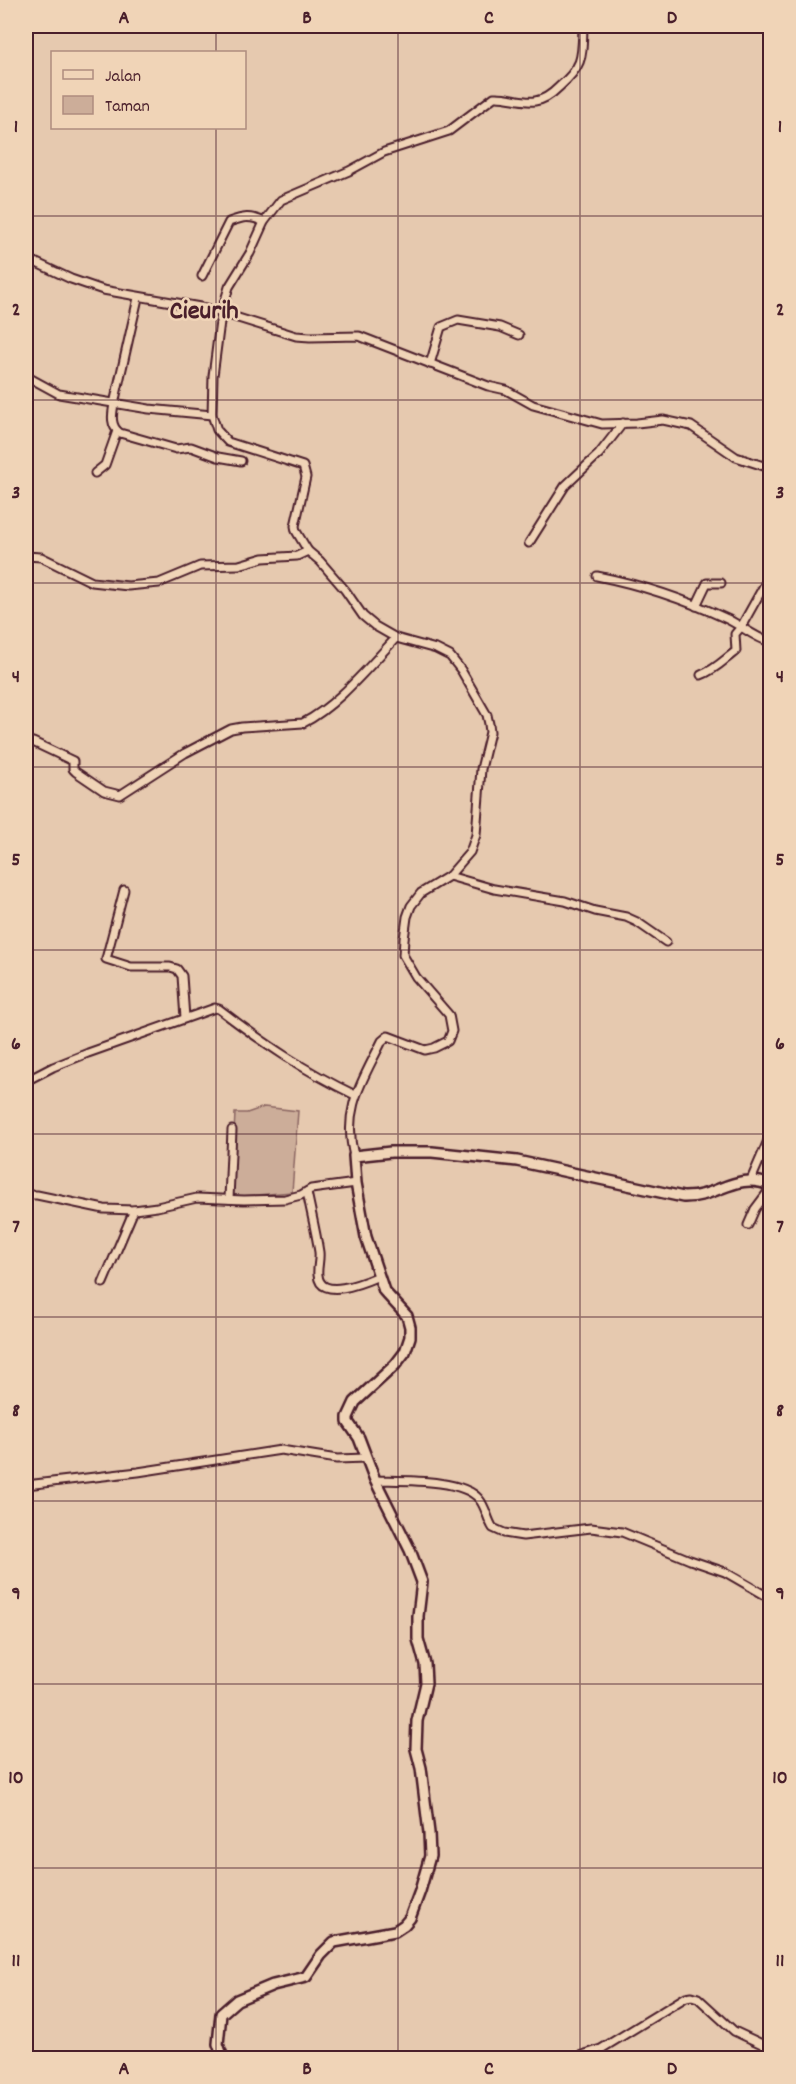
<svg xmlns="http://www.w3.org/2000/svg" width="796" height="2084" font-family="Dekko,sans-serif">
	<style>
		.green { fill: #ccad99; stroke: #8b6662; stroke-width: 1.5 }
		.lines { fill: none; stroke-linecap: round; stroke-linejoin: round }
		.minor-casing { stroke: #4a1f2b; stroke-width: 11 }
		.tertiary-casing { stroke: #4a1f2b; stroke-width: 14 }
		.minor { stroke: #f0d4b7; stroke-width: 7 }
		.tertiary { stroke: #f0d4b7; stroke-width: 9 }
		.grid { fill: none; stroke: #4a1f2b; stroke-width: 1.5; stroke-opacity: 0.55 }
		.labels { text-anchor: middle; dominant-baseline: central; stroke-width: 5; stroke-linejoin: round; paint-order: stroke }
		.quarter-label { font-size: 27px; font-weight: bold; fill: #4a1f2b; stroke: #f0d4b7 }
		.neatline { fill: none; stroke: #4a1f2b; stroke-width: 2 }
		.grid-label { font-size: 20px; text-anchor: middle; font-weight: bold; fill: #4a1f2b }
	</style>
	<rect width="100%" height="100%" fill="#e6c9af"/>
	<filter id="ink" filterUnits="userSpaceOnUse"><feTurbulence type="fractalNoise" baseFrequency=".0167" numOctaves="2"/><feDisplacementMap in="SourceGraphic" scale="12" xChannelSelector="R" yChannelSelector="G"/><feConvolveMatrix kernelMatrix="1 2 1 2 8 2 1 2 1" color-interpolation-filters="sRGB"/></filter>
	<g filter="url(#ink)">
		<!-- green -->
		<path class="green" d="M 264,1107 L 298,1111 L 292,1192 L 231,1197 L 235,1113 L 247,1113 Z"/>
		<g class="lines">
			<!-- minor casing -->
			<g class="minor-casing">
				<g id="minor">
					<path d="M 26,258 L 71,279 L 103,290 L 206,308 L 296,336 L 310,337 L 359,336 L 488,386 L 506,390 L 533,405 L 602,424 L 637,423 L 663,420 L 691,426 L 736,457 L 770,468"/>
					<path d="M 202,276 L 229,222 C 243,217 250,215 264,222"/>
					<path d="M 138,298 L 114,404 C 112,415 110,426 120,433 L 176,449 L 191,447 L 218,457 L 241,461"/>
					<path d="M 430,364 L 441,327 L 458,320 L 500,327 L 519,335"/>
					<path d="M 26,376 L 59,394 L 149,409 L 212,415"/>
					<path d="M 95,473 L 105,465 L 117,431"/>
					<path d="M 529,543 L 565,486 L 599,454 L 623,423"/>
					<path d="M 26,556 L 41,557 L 92,582 L 128,586 L 159,583 L 200,566 L 239,565 L 263,558 L 297,556 L 308,551"/>
					<path d="M 597,576 C 642,585 684,599 725,618 C 741,625 753,637 770,642"/>
					<path d="M 696,606 L 707,583 L 721,583"/>
					<path d="M 701,675 C 715,670 724,660 736,651 L 735,634 L 741,627 L 770,575"/>
					<path d="M 26,740 L 33,742 L 73,761 L 73,769 L 76,772 L 104,791 L 120,795 L 185,753 L 231,729 L 242,727 L 303,723 C 337,706 369,666 396,638"/>
					<path d="M 449,876 L 494,889 L 565,901 L 595,911 L 626,917 L 637,922 L 666,942"/>
					<path d="M 124,890 L 106,959 L 131,967 L 170,967 L 177,969 L 182,976 L 185,1018"/>
					<path d="M 26,1081 L 53,1067 L 88,1053 L 215,1008 L 219,1009 C 265,1044 303,1070 355,1095"/>
					<path d="M 354,1156 C 342,1109 362,1082 382,1041 L 388,1036 L 425,1050 L 434,1048 L 448,1041 L 452,1031 L 449,1015 L 416,977 L 403,955 L 404,939 L 407,917 L 411,906 L 421,893 L 449,876 L 470,852 L 476,835 L 481,769 L 490,732 L 489,724 L 487,715 L 461,670 L 450,656 L 436,649 L 396,638 L 375,626 L 363,616 L 345,590 L 320,561 L 308,551 L 296,531 L 295,526 L 306,477 L 303,466 L 228,442 L 217,430 L 212,415 L 213,376 L 221,314 L 229,287 L 250,253 L 264,222 L 281,200 L 349,171 L 384,152 L 449,131 L 494,97 C 508,96 522,103 535,101 C 544,100 553,93 559,87 C 584,65 582,57 583,26"/>
					<path d="M 751,1180 L 770,1136"/>
					<path d="M 307,1192 C 311,1212 316,1232 319,1252 C 320,1260 317,1268 318,1275 C 320,1302 367,1281 379,1276"/>
					<path d="M 26,1195 L 37,1195 L 104,1209 L 134,1210 L 157,1207 L 197,1198 L 244,1200 L 285,1199 L 301,1195 L 311,1189 L 356,1183"/>
					<path d="M 229,1199 L 232,1130"/>
					<path d="M 748,1225 L 755,1209 L 770,1189"/>
					<path d="M 103,1283 L 134,1210"/>
					<path d="M 375,1480 C 401,1481 462,1478 479,1499 C 486,1507 487,1519 493,1528 L 504,1533 L 523,1536 L 591,1528 L 622,1532 L 690,1560 L 725,1572 L 770,1598"/>
					<path d="M 26,1485 L 138,1472 L 281,1450 L 337,1459 L 366,1458"/>
					<path d="M 573,2058 L 601,2049 L 686,1997 L 692,1996 L 698,1998 L 734,2031 L 764,2045 L 768,2050 L 769,2058"/>
				</g>
			</g>
			<!-- tertiary casing -->
			<g class="tertiary-casing">
				<path id="tertiary" d="M 223,2058 L 218,2044 L 221,2014 L 237,2000 L 273,1985 L 306,1977 L 321,1955 L 334,1942 L 395,1931 L 404,1925 L 410,1918 L 420,1891 L 430,1856 L 429,1833 L 421,1768 L 416,1749 L 417,1721 L 426,1683 L 425,1664 L 418,1639 L 418,1616 L 422,1582 L 410,1550 L 375,1480 L 359,1438 L 348,1422 L 348,1417 L 355,1402 L 395,1365 L 405,1352 L 410,1337 L 410,1327 L 407,1316 L 384,1291 L 366,1237 L 356,1183 L 354,1156 L 391,1152 L 432,1152 L 517,1161 L 683,1197 C 718,1198 735,1171 770,1185"/>
			</g>
			<!-- minor -->
			<use href="#minor" class="minor"/>
			<!-- tertiary -->
			<use href="#tertiary" class="tertiary"/>
		</g>
	</g>
	<!-- grid -->
	<path class="grid" d="M 216,26 L 216,52M 398,26 L 398,2058M 580,26 L 580,2058M 216,128 L 216,2058M 26,216 L 770,216M 26,400 L 770,400M 26,583 L 770,583M 26,767 L 770,767M 26,950 L 770,950M 26,1134 L 770,1134M 26,1317 L 770,1317M 26,1501 L 770,1501M 26,1684 L 770,1684M 26,1868 L 770,1868"/>
	<g class="labels">
		<!-- quarter labels -->
		<g class="quarter-label">
			<text x="204" y="312">Cieurih</text>
		</g>
	</g>
	<!-- margin -->
	<rect width="796" height="2084" fill="none" stroke="#f0d4b7" stroke-width="66"/>
	<!-- legend -->
	<rect x="51" y="51" width="195" height="78" fill="#f0d4b7" stroke="#ae8c7f" stroke-width="1.5"/>
	<rect x="63" y="70" width="30" height="9" fill="#f0d4b7" stroke="#ae8c7f" stroke-width="1.5"/>
	<text x="105" y="81" font-size="18" fill="#4a1f2b">Jalan</text>
	<rect x="63" y="96" width="30" height="18" fill="#ccad99" stroke="#ae8c7f" stroke-width="1.5"/>
	<text x="105" y="111" font-size="18" fill="#4a1f2b">Taman</text>
	<rect x="33" y="33" width="730" height="2018" class="neatline"/>
	<g class="grid-label">
		<text x="124" y="23">A</text>
		<text x="307" y="23">B</text>
		<text x="489" y="23">C</text>
		<text x="672" y="23">D</text>
		<text x="16" y="132">1</text>
		<text x="780" y="132">1</text>
		<text x="16" y="315">2</text>
		<text x="780" y="315">2</text>
		<text x="16" y="498">3</text>
		<text x="780" y="498">3</text>
		<text x="16" y="682">4</text>
		<text x="780" y="682">4</text>
		<text x="16" y="865">5</text>
		<text x="780" y="865">5</text>
		<text x="16" y="1049">6</text>
		<text x="780" y="1049">6</text>
		<text x="16" y="1232">7</text>
		<text x="780" y="1232">7</text>
		<text x="16" y="1416">8</text>
		<text x="780" y="1416">8</text>
		<text x="16" y="1599">9</text>
		<text x="780" y="1599">9</text>
		<text x="16" y="1783">10</text>
		<text x="780" y="1783">10</text>
		<text x="16" y="1966">11</text>
		<text x="780" y="1966">11</text>
		<text x="124" y="2074">A</text>
		<text x="307" y="2074">B</text>
		<text x="489" y="2074">C</text>
		<text x="672" y="2074">D</text>
	</g>
</svg>
